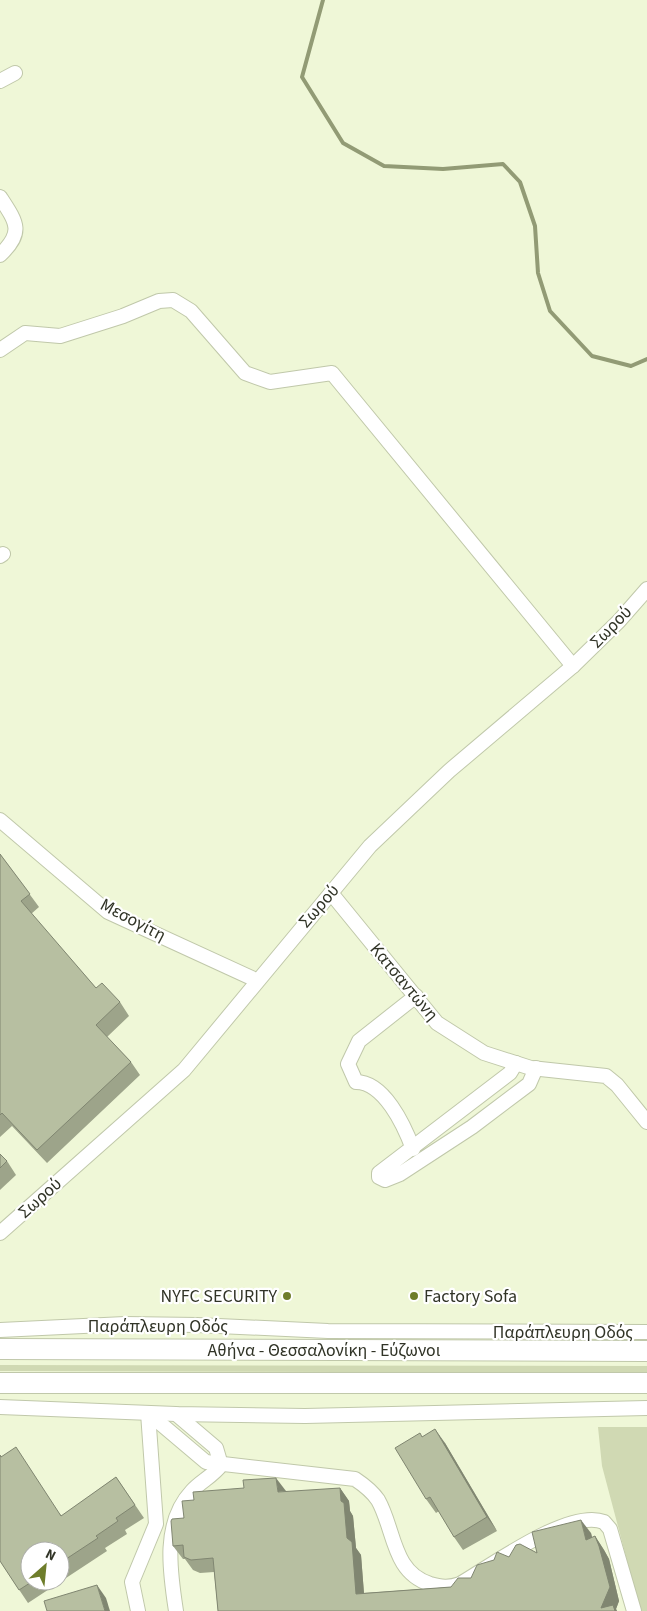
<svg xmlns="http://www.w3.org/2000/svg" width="647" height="1611" font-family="'Source Sans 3',sans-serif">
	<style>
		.green { fill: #d0d9b3 }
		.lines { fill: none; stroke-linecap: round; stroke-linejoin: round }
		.stream { stroke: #929b75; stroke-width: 4 }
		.minor-casing { stroke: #c0c8aa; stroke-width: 16 }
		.highway-casing { stroke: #c0c8aa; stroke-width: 22 }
		.minor { stroke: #fff; stroke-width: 14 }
		.highway { stroke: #fff; stroke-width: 20 }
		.wall { fill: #9da48a; fill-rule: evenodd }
		.shaded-wall { fill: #808671 }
		.building { fill: #b7bfa1; stroke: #808671 }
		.poi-dot { fill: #6e7d2b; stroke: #fff; stroke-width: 2 }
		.labels { text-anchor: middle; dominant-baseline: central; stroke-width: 4.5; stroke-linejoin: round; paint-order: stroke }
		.street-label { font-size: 18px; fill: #313427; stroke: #fff }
		.poi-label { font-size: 18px; fill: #313427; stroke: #fff; text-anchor: end }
	</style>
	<rect width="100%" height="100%" fill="#eff7d7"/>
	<!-- green -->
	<g class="green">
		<path d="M 0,1365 L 647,1366 L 647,1373 L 0,1371 Z"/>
		<path d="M 598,1427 L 647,1427 L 647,1611 L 636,1611 L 628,1564 L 602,1466 Z"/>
	</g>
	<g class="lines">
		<!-- stream -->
		<path class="stream" d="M 323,0 L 302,77 L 343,143 L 384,166 L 443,169 L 503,164 L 520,182 L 535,226 L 538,273 L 550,311 L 592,356 L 631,366 L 647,359"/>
		<!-- minor casing -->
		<g class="minor-casing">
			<g id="minor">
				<path d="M 0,81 L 15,73"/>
				<path d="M 0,197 C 17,223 24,232 0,255"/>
				<path d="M 0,350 L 25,333 L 60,336 L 123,316 L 159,301 L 173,300 L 191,311 L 245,373 L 270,382 L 332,373 L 573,666"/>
				<path d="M 0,556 L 3,554"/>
				<path d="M 0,820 L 108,912 L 256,980"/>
				<path d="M 331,893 L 437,1023 L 484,1053 L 531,1068 L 606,1076 L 617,1085 L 647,1122"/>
				<path d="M 516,1063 L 510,1073 L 379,1173 L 379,1177 L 385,1180 L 400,1174 L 472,1127 L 529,1084 L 536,1068"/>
				<path d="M 413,1149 C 404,1125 384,1082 356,1082 L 348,1064 L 359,1041 L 416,996"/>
				<path d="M 0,1233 L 184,1070 L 370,846 L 449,771 L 573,666 L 619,621 L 647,589"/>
				<path d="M 0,1330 L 125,1324 L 197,1325 L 328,1331 L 647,1332"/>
				<path d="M 0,1407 L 176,1414 L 305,1416 L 647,1408"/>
				<path d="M 148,1413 L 206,1462 L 355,1479 C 364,1485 372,1491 378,1500 C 395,1530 392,1572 430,1584 C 441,1587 449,1588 460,1584 C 491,1566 570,1508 604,1522 L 610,1529 L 634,1611"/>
				<path d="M 176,1414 L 216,1448 L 221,1465 C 213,1476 201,1481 192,1491 C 162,1523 170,1572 176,1611"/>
				<path d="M 138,1611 L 132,1582 L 156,1524 L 148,1413"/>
			</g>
		</g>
		<!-- highway casing -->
		<g class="highway-casing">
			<g id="highway">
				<path d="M 0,1349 L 647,1351"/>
				<path d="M 0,1383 L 647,1383"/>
			</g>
		</g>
		<!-- minor -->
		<use href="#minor" class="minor"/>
		<!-- highway -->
		<use href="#highway" class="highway"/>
	</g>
	<!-- wall -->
	<g class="wall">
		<path d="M 0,854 L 39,907 L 31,914 L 96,988 L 120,1002 L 129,1016 L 107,1037 L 131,1062 L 140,1075 L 47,1163 L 12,1126 L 0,1137 Z"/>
		<path d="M 0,1154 L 7,1161 L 16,1175 L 0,1190 Z"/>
		<path d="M 422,1437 L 445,1443 L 497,1531 L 463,1550 L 454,1537 L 439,1511 L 436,1513 L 426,1499 Z"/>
		<path d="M 0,1455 L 62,1516 L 116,1477 L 144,1518 L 125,1530 L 127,1534 L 105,1548 L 107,1551 L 28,1603 L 0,1561 ZM 60,1551 L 60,1581 L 30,1581 Z"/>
		<path d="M 340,1488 L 349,1501 L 350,1511 L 353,1516 L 356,1548 L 361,1555 L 364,1593 L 451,1587 L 471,1578 L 509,1557 L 537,1553 L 591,1533 L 592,1538 L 595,1536 L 604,1550 L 609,1559 L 619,1601 L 616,1609 L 617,1611 L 218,1611 L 214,1572 L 200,1573 L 193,1570 L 185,1559 L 183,1559 L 173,1546 L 184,1518 L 194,1500 Z"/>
	</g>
	<!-- shaded-wall -->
	<g class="shaded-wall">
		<path d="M 435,1429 L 445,1443 L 497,1531 L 487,1517 Z"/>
		<path d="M 276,1478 L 286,1491 L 278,1492 Z"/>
		<path d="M 340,1488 L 349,1501 L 350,1511 L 353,1516 L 356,1548 L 361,1555 L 365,1607 L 356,1594 L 341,1501 Z"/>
		<path d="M 581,1520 L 591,1533 L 596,1553 L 586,1540 Z"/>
		<path d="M 595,1536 L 604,1550 L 609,1559 L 619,1601 L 616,1609 L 617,1611 L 603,1611 L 601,1608 Z"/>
		<path d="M 97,1585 L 106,1598 L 110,1611 L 105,1611 Z"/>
	</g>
	<!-- building -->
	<g class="building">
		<path d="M 0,854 L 30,894 L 21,901 L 96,988 L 102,983 L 120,1002 L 96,1025 L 131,1062 L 37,1150 L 2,1113 L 0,1115 Z"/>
		<path d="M 0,1154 L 7,1161 L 0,1168 Z"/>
		<path d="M 435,1429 L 487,1517 L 454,1537 L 430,1497 L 426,1499 L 395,1448 L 420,1433 L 422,1437 Z"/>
		<path d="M 16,1447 L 61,1516 L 116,1477 L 135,1505 L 116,1518 L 118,1521 L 96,1536 L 98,1538 L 60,1563 L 60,1551 L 30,1551 L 30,1581 L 33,1581 L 19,1590 L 0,1561 L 0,1455 L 1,1457 Z"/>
		<path d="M 276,1478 L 278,1492 L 340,1488 L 341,1501 L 344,1503 L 347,1538 L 352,1542 L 356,1594 L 451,1587 L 458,1578 L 471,1578 L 477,1565 L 494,1560 L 497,1552 L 509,1557 L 516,1545 L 520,1544 L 537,1553 L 532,1532 L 581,1520 L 586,1540 L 595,1536 L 599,1546 L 610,1587 L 601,1608 L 613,1605 L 615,1611 L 218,1611 L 213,1558 L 191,1560 L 184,1557 L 183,1545 L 173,1546 L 171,1521 L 172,1519 L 184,1518 L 182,1501 L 194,1500 L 193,1492 L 244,1488 L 243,1480 Z"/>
		<path d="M 97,1585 L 105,1611 L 47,1611 L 44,1601 Z"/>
	</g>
	<!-- markers -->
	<g class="poi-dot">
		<circle cx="287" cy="1296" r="5"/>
		<circle cx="414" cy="1296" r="5"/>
	</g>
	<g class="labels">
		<!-- street labels -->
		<g class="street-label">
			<text transform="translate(611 627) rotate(-46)">Σωρού</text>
			<text transform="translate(319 906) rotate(-49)">Σωρού</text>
			<text transform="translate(133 920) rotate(28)">Μεσογίτη</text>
			<text transform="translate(404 982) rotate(50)">Κατσαντώνη</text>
			<text transform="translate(40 1198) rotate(-42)">Σωρού</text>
			<text x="158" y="1326">Παράπλευρη Οδός</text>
			<text x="563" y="1332">Παράπλευρη Οδός</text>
			<text x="324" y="1350">Αθήνα - Θεσσαλονίκη - Εύζωνοι</text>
		</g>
		<!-- poi labels -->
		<g class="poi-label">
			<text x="277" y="1296">NYFC SECURITY</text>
			<text x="424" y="1296" text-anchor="start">Factory Sofa</text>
		</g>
	</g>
	<!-- north arrow -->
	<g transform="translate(45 1566) rotate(27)"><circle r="24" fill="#ffffff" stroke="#adaea9"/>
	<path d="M0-4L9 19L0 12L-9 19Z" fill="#6e7d2b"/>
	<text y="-8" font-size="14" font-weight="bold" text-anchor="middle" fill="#313427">N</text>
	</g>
</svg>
